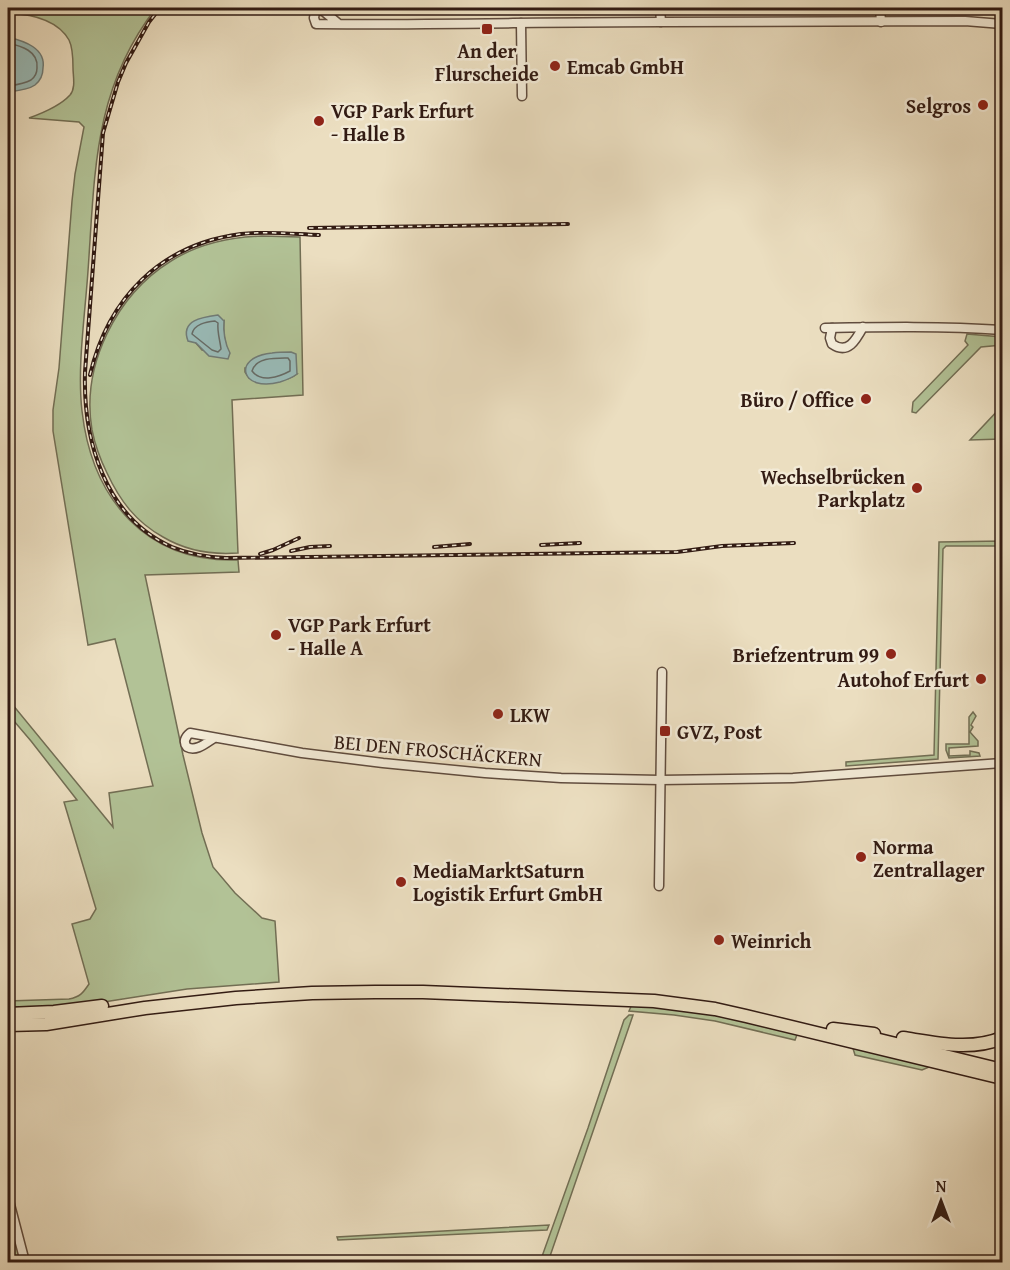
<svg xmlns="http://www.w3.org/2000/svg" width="1010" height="1270" font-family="'Gentium Book Plus',serif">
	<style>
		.green { fill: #b2c296; stroke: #726e54; stroke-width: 1.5; fill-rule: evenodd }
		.water { fill: #99bbb8; stroke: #707b76; stroke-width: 1.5 }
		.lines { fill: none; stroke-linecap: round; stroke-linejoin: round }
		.shore { stroke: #666b66; stroke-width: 1.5 }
		.minor-casing { stroke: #604c3e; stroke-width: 11 }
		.highway-casing { stroke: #321b13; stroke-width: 15 }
		.minor { stroke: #f2ead6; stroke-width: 8 }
		.highway { stroke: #ebdec0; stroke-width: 12 }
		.rail-casing { stroke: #321b13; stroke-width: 4 }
		.rail { stroke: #f2ead6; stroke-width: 1.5; stroke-dasharray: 4.5; stroke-linecap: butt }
		.poi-dot { fill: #8f2418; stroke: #f2ead6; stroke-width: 2 }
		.labels { text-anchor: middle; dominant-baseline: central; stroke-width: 5; stroke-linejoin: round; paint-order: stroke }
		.poi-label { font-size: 20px; font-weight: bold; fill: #321b13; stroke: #f2ead6; text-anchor: start }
		.street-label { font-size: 20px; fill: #321b13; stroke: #f2ead6 }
	</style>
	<rect width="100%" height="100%" fill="#ebdec0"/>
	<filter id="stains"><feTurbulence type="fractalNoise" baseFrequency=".00333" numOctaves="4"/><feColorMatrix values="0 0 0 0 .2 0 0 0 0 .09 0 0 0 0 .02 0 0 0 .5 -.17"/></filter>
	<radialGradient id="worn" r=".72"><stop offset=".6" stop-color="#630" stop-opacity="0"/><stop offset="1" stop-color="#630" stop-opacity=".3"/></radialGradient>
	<!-- green -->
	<g class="green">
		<path d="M 8,8 L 156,8 C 93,89 95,173 88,271 C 85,315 77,368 82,411 C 92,499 146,563 238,560 L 239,572 L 145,575 L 183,755 L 202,833 L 213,867 L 235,893 L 262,918 L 275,921 L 279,982 L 187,989 L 78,1006 L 8,1007 L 8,1001 L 69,999 C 80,997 83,993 89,984 L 72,924 L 90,919 L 96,909 L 64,802 L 77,800 L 31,741 L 8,714 L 8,699 L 113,827 L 109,793 L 153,786 L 115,639 L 88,645 L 53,431 L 53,410 L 59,368 L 72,201 L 75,174 L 84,127 L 79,122 L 29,118 C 43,113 60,106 70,95 C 76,88 73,76 73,68 C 73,60 73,48 69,40 C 57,19 30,14 8,13 Z"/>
		<path d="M 262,236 L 300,237 L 303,395 L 232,400 L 238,553 C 212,555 185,550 163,537 C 136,522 120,501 107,473 C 100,459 95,445 92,430 C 81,366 116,295 171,261 C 198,244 230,237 262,236 ZM 224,321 C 223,331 225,344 229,353 L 202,350 L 196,343 ZM 245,368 L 297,374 C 283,385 265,380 249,378 L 245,372 Z"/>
		<path d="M 967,334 L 1002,337 L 1002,345 L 981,347 L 916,413 L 912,412 L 913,402 L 968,345 L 965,341 Z"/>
		<path d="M 1002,406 L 1002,439 L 970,440 Z"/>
		<path d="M 1002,541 L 1002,546 L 946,546 L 943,549 L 938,759 L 846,766 L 846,762 L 934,755 L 939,542 Z"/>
		<path d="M 973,712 L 976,716 L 971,725 L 973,727 L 970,732 L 978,741 L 978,746 L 949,748 L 949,756 L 970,755 L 970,751 L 979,753 L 980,756 L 949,758 L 946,750 L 946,744 L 969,744 L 969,717 Z"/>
		<path d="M 632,1004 L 676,1007 L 798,1032 L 795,1040 L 715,1021 L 674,1015 L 629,1011 Z"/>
		<path d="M 629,1015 L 633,1015 L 632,1018 L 548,1262 L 540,1262 L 588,1128 L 624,1020 Z"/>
		<path d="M 852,1045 L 934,1065 L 922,1070 L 855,1055 Z"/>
		<path d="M 8,1212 L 21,1262 L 8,1262 Z"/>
		<path d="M 549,1225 L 547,1230 L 338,1240 L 337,1237 Z"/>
	</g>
	<!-- water -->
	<g class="water">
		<path d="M 8,37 C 24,41 46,48 43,68 C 43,74 40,81 35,85 C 28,90 16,91 8,92 Z"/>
		<path d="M 218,315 L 224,321 C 223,331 225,344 230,353 L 228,359 L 209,356 L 196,343 L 188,341 C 180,320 203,317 218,315 Z"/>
		<path d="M 291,352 L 296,354 L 297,374 C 292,378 286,380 280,382 C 241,393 231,357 272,353 C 279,352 285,352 291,352 Z"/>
	</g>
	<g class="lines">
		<!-- shore -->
		<g class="shore">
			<path d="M 8,43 C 21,46 39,51 37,68 C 37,73 35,77 31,80 C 24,84 15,85 8,86"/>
			<path d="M 215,321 L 218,323 C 217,332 220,340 221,349 L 218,352 L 212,350 L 192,334 C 194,324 206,322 215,321 Z"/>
			<path d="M 288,358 L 290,361 L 290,371 C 279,377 261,383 252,371 C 256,357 276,358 288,358 Z"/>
		</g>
		<!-- minor casing -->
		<g class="minor-casing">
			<g id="minor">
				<path d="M 660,8 L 661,22"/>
				<path d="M 880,8 L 881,22"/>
				<path d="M 521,23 L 522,96"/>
				<path d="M 339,24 L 322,10 L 315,12 L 314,18 L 316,24 C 431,25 546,22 661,22 C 762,21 863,21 965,21 L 1002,24"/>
				<path d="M 825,328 C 884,327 943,326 1002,330"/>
				<path d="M 832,328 L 830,338 L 832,344 C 848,355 856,340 863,327"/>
				<path d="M 214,738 C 206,743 196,752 187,747 C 183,742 185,737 190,733 L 302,753 L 383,763 L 485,773 L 561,778 L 660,780 L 793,778 L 1002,763"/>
				<path d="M 659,886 L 662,672"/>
				<path d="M 8,1197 L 25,1262"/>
			</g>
		</g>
		<!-- highway casing -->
		<g class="highway-casing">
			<g id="highway">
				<path d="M 8,1014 L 54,1012 L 102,1006"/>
				<path d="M 8,1025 L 46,1024 L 145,1008 L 236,998 L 312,993 L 375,992 L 423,992 L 654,1001 L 715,1009 L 746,1016 L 1002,1078"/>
				<path d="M 833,1029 L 874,1034"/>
				<path d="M 867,1037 L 1002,1070"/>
				<path d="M 903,1038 C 936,1043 971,1051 1002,1038"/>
			</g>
		</g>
		<!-- minor -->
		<use href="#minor" class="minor"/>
		<!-- highway -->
		<use href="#highway" class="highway"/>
		<!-- rail casing -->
		<g class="rail-casing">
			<g id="rail">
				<path d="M 160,8 L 149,22 L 126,63 L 118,82 L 103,133 L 85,372 C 83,439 104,517 172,547 C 189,554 207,557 226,558 L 677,552 L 722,546 L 794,543"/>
				<path d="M 309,228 L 568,224"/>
				<path d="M 90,375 C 108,298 161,244 241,234 C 267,231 293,234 319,235"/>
				<path d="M 541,545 L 580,543"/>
				<path d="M 434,547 L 470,544"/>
				<path d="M 291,551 L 310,547 L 330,546"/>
				<path d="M 260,554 L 273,550 L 299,538"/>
			</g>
		</g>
		<!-- rail -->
		<use href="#rail" class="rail"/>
	</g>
	<!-- markers -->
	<g class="poi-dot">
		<rect x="481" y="23" width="12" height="12" rx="3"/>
		<circle cx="555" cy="66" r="6"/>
		<circle cx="983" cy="105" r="6"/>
		<circle cx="319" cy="121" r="6"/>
		<circle cx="866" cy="399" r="6"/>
		<circle cx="917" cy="488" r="6"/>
		<circle cx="276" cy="635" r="6"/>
		<circle cx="891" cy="654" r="6"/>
		<circle cx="981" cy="679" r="6"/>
		<circle cx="498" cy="714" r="6"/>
		<rect x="659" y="725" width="12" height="12" rx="3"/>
		<circle cx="861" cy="857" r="6"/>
		<circle cx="401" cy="882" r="6"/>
		<circle cx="719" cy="940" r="6"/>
	</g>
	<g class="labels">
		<!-- poi labels -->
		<g class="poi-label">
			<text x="487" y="50" text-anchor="middle">An der<tspan x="487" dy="23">Flurscheide</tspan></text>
			<text x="567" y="66">Emcab GmbH</text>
			<text x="971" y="105" text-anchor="end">Selgros</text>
			<text x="331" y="110">VGP Park Erfurt<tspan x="331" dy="23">- Halle B</tspan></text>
			<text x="854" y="399" text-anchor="end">Büro / Office</text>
			<text x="905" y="476" text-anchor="end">Wechselbrücken<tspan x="905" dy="23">Parkplatz</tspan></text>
			<text x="288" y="624">VGP Park Erfurt<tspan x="288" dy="23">- Halle A</tspan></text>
			<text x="879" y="654" text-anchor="end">Briefzentrum 99</text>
			<text x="969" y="679" text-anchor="end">Autohof Erfurt</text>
			<text x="510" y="714">LKW</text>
			<text x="677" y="731">GVZ, Post</text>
			<text x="873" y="846">Norma<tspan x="873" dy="23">Zentrallager</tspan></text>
			<text x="413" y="870">MediaMarktSaturn<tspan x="413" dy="23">Logistik Erfurt GmbH</tspan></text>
			<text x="731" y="940">Weinrich</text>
		</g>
		<!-- street labels -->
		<g class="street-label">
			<text transform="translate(438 750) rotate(5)">BEI DEN FROSCHÄCKERN</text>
		</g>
	</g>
	<!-- margin -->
	<rect width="1010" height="1270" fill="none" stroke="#ebdec0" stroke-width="30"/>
	<rect x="9" y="9" width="992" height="1252" fill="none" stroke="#321b13" stroke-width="3"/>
	<rect x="15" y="15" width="980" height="1240" fill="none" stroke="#321b13" stroke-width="1.5"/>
	<!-- north arrow -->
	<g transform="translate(941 1201)" stroke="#f2ead6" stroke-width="4.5" paint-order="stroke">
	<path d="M0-4.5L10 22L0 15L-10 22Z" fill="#321b13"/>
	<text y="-9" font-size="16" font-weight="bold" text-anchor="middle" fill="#321b13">N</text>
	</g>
	<rect width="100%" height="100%" filter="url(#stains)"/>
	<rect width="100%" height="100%" fill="url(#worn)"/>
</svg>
